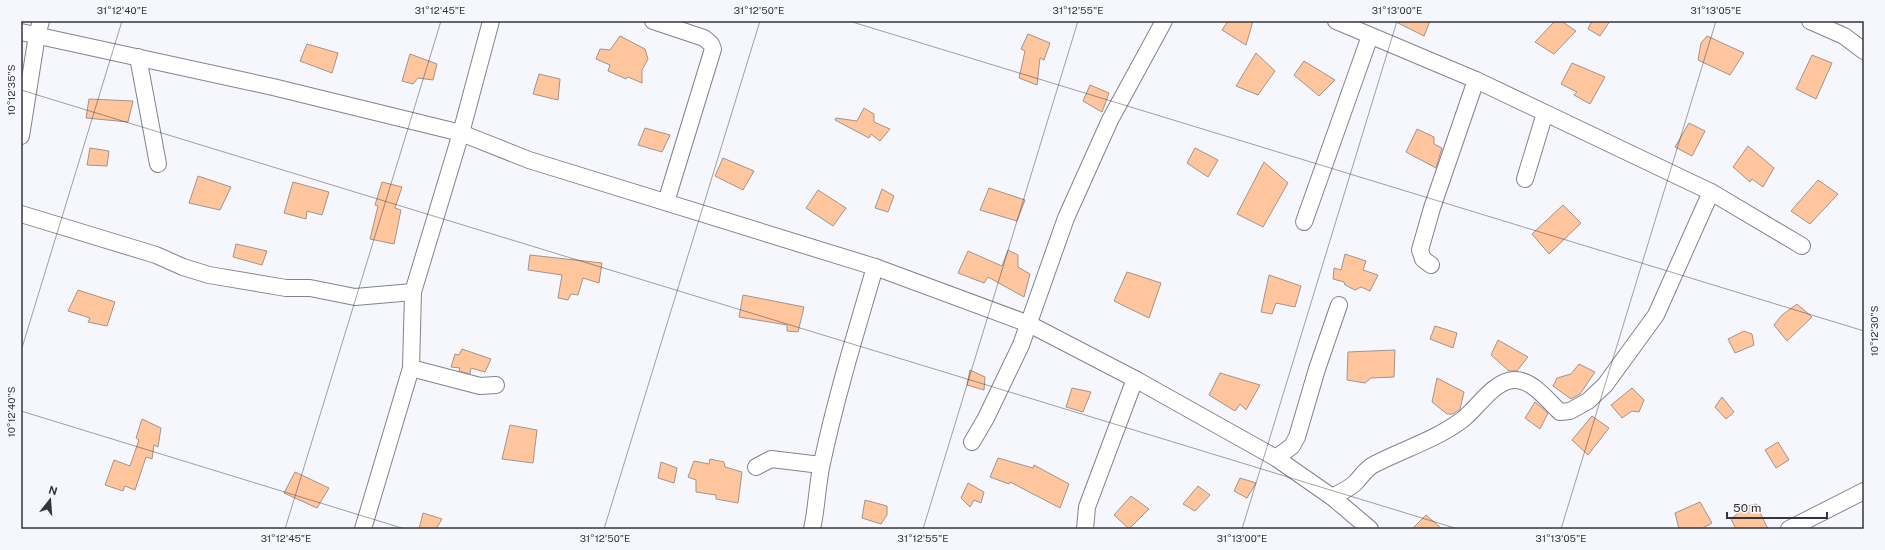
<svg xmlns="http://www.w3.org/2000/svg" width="1885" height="550" font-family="'Public Sans',sans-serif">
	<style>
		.building { fill: #ffc69e; stroke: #a3948a }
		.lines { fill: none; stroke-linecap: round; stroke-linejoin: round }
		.street-casing { stroke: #838291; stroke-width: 18 }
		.street { stroke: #fff; stroke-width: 16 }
		.ticks { fill: none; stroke: #35343b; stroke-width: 1; stroke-opacity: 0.45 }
		.neatline { fill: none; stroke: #35343b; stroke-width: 1.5 }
		.ticks-label { font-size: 10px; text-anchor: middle; fill: #35343b }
	</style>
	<rect width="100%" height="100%" fill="#f6f6fd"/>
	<!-- building -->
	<g class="building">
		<path d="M 1228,21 L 1253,21 L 1246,45 L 1222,30 Z"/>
		<path d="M 1394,21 L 1430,21 L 1424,36 Z"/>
		<path d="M 1555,21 L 1561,21 L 1576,31 L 1554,54 L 1535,42 Z"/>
		<path d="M 1592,21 L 1610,21 L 1600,36 L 1588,29 Z"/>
		<path d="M 1028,34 L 1050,43 L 1044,60 L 1040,58 L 1037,85 L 1019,78 L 1025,51 L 1021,49 Z"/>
		<path d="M 620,36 L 645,49 L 648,59 L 642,70 L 642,83 L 628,77 L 626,79 L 608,71 L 610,65 L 596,59 L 600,49 L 610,50 Z"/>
		<path d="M 1707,36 L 1744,53 L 1730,75 L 1698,60 L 1701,43 Z"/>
		<path d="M 307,44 L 338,53 L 332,73 L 300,61 Z"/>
		<path d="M 1256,53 L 1275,71 L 1258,95 L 1236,86 Z"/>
		<path d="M 410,54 L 437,64 L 433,80 L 418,78 L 413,84 L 402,81 Z"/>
		<path d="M 1812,55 L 1832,63 L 1816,99 L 1796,89 Z"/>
		<path d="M 1304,61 L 1335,80 L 1319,96 L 1294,75 Z"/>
		<path d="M 1572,63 L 1605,77 L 1590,104 L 1574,95 L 1577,92 L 1561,84 Z"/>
		<path d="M 539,74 L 560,79 L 558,100 L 533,94 Z"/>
		<path d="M 1090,85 L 1109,93 L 1102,112 L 1083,101 Z"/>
		<path d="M 89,99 L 133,101 L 128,122 L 86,118 Z"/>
		<path d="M 864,108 L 874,114 L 874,122 L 890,129 L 880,141 L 871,134 L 869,138 L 835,120 L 836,118 L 857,121 Z"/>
		<path d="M 1689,123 L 1705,131 L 1692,156 L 1675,147 Z"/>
		<path d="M 645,128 L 670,135 L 662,152 L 638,145 Z"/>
		<path d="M 1417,129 L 1434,137 L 1434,144 L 1442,148 L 1436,168 L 1406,152 Z"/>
		<path d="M 1748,146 L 1774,168 L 1763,187 L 1752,179 L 1750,182 L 1733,167 Z"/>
		<path d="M 90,148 L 109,151 L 107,166 L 87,165 Z"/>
		<path d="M 1195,148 L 1218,160 L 1208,177 L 1187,163 Z"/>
		<path d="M 723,158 L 754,171 L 743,190 L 715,176 Z"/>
		<path d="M 1264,162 L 1288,183 L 1263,227 L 1237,214 Z"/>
		<path d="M 198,176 L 231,187 L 220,210 L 189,203 Z"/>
		<path d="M 1818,180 L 1838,194 L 1810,224 L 1791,211 Z"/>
		<path d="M 293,182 L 329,192 L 322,215 L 307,211 L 306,219 L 284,213 Z"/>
		<path d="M 382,182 L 402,187 L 395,208 L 401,210 L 394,244 L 370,239 L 378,206 L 375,205 Z"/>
		<path d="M 989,188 L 1025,200 L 1017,221 L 980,210 Z"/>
		<path d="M 882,189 L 894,196 L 888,212 L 875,208 Z"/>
		<path d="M 818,190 L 846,208 L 833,226 L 806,208 Z"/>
		<path d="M 1563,205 L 1581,223 L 1549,254 L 1532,234 Z"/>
		<path d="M 236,244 L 267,251 L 262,265 L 233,257 Z"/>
		<path d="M 1008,250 L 1018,255 L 1018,267 L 1030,274 L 1024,297 L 988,277 L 984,283 L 958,273 L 968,251 L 1002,266 Z"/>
		<path d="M 1345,254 L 1366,261 L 1363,270 L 1378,275 L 1370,291 L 1361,287 L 1355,290 L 1345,285 L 1344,282 L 1333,279 L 1334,268 L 1341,270 Z"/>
		<path d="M 530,255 L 602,263 L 599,283 L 583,278 L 578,295 L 571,294 L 568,300 L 558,298 L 562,275 L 528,270 Z"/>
		<path d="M 1127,272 L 1161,283 L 1149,318 L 1114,301 Z"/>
		<path d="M 1269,275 L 1301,286 L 1295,307 L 1276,303 L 1272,314 L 1261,312 Z"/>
		<path d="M 78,290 L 115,302 L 107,326 L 88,322 L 90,318 L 68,311 Z"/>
		<path d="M 743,295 L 804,307 L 798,332 L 787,331 L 787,325 L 739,317 Z"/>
		<path d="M 1797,304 L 1812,317 L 1787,341 L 1774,325 L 1782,315 Z"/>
		<path d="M 1435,326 L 1457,333 L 1453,348 L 1430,339 Z"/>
		<path d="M 1744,331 L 1752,334 L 1754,345 L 1735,353 L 1728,339 Z"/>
		<path d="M 1498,340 L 1528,357 L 1517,371 L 1509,371 L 1491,355 Z"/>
		<path d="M 462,349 L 491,359 L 485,372 L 471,368 L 470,374 L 459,371 L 460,368 L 451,367 L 455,354 L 459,355 Z"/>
		<path d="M 1395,350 L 1394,377 L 1371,378 L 1365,383 L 1347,380 L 1348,352 Z"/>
		<path d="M 1579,364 L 1595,372 L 1580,394 L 1571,399 L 1553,386 L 1557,378 L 1571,374 Z"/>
		<path d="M 970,370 L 985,377 L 984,390 L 967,385 Z"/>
		<path d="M 1220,373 L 1260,385 L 1246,410 L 1240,404 L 1235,411 L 1209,395 Z"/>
		<path d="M 1437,378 L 1464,392 L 1460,409 L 1453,414 L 1447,414 L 1432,402 Z"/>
		<path d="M 1072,388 L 1091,392 L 1083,412 L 1066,407 Z"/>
		<path d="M 1632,388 L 1644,400 L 1639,412 L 1632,411 L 1622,418 L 1611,405 Z"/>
		<path d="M 1722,397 L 1734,412 L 1726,419 L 1715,407 Z"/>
		<path d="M 1535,402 L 1548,413 L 1540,429 L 1525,418 Z"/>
		<path d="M 1592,416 L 1609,428 L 1588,455 L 1572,440 Z"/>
		<path d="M 142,419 L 161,428 L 158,447 L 154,445 L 152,459 L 146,457 L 135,490 L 125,486 L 123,491 L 105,485 L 114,460 L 130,466 L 139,440 L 136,438 Z"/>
		<path d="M 510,425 L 537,430 L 533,463 L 502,459 Z"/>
		<path d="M 1778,442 L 1789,460 L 1776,468 L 1765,450 Z"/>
		<path d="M 998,458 L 1033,468 L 1034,465 L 1069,484 L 1060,508 L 1010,482 L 1009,484 L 990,477 Z"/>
		<path d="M 710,459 L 724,462 L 725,467 L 742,472 L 738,503 L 716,499 L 716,495 L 696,492 L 696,480 L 688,477 L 694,461 L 709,464 Z"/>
		<path d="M 661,462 L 677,468 L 674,483 L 658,478 Z"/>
		<path d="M 295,472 L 329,488 L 317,508 L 284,493 Z"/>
		<path d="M 1240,478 L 1256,483 L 1247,498 L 1234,491 Z"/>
		<path d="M 968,483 L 984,492 L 981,503 L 974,500 L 970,507 L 961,498 Z"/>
		<path d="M 1198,486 L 1210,495 L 1195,511 L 1183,504 Z"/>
		<path d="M 1131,496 L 1149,509 L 1129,529 L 1114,515 Z"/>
		<path d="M 865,500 L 887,506 L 887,515 L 881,524 L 862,518 Z"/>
		<path d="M 1700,502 L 1712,523 L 1701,529 L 1679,529 L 1675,513 Z"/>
		<path d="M 1756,504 L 1768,529 L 1736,529 L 1731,519 L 1747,506 Z"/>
		<path d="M 423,513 L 442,519 L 436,529 L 419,529 Z"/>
		<path d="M 1426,515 L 1442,529 L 1412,529 Z"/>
	</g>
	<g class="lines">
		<!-- street casing -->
		<g class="street-casing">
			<g id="street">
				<path d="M 653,21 L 704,38 L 711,44 L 713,49 L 666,202"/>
				<path d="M 1336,21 L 1476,80 L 1711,192 L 1802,246"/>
				<path d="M 1810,21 L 1844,36 L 1864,51"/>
				<path d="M 21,32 L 273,87 L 461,133 L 529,160 L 875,267 L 1029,324 L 1135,379 L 1276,458 L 1332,497 L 1370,529"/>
				<path d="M 138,57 L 158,164"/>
				<path d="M 21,136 L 37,35 L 41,21"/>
				<path d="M 1525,179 L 1545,113"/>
				<path d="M 21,214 L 156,255 L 183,267 L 209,275 L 286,288 L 310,288 L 355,297 L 413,292"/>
				<path d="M 1304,222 L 1370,36"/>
				<path d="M 1431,265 L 1423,259 L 1420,250 L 1432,208 L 1476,80"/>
				<path d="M 411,368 L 480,386 L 496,385"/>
				<path d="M 972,442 L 986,418 L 1021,345 L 1066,218 L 1110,120 L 1164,21"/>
				<path d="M 1276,458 L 1292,446 L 1297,437 L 1317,369 L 1339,305"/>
				<path d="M 756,467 L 771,459 L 821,465"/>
				<path d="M 1332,497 C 1339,493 1349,489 1355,483 C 1362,476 1366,468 1375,464 C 1404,449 1435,440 1462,420 C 1477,409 1493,381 1514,380 C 1532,379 1548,401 1560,412 L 1570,411 L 1588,401 L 1605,385 L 1656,315 L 1711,192"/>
				<path d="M 363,529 L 411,368 L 413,292 L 461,133 L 491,21"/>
				<path d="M 812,529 C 817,507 817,485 822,463 C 836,397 856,332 875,267"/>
				<path d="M 1085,529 L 1087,507 L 1135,379"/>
				<path d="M 1789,529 L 1864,491"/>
			</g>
		</g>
		<!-- street -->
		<use href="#street" class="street"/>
	</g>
	<!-- ticks -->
	<path class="ticks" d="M 849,21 L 1864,331M 21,90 L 1458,529M 21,351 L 122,21M 21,411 L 405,529M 285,529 L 441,21M 604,529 L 760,21M 923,529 L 1078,21M 1242,529 L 1397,21M 1561,529 L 1716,21"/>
	<!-- border -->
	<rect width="1885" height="550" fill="none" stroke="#f6f6fd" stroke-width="44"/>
	<!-- north arrow -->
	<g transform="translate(50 500) rotate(17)" stroke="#f6f6fd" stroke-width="3" paint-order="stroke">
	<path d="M0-3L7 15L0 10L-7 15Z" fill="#35343b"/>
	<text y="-6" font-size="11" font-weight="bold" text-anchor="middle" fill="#35343b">N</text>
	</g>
	<!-- scale -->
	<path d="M1727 512v6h100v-6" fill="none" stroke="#35343b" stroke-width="2"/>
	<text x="1733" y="512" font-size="12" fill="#35343b" stroke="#f6f6fd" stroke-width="3" paint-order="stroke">50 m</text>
	<rect x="22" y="22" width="1841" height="506" class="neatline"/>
	<g class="ticks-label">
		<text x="122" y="14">31°12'40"E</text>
		<text x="440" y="14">31°12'45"E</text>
		<text x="759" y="14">31°12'50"E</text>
		<text x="1078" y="14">31°12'55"E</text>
		<text x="1397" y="14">31°13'00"E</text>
		<text x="1716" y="14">31°13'05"E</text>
		<text transform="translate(11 90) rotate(-90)" y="4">10°12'35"S</text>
		<text transform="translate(1874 331) rotate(-90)" y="4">10°12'30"S</text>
		<text transform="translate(11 412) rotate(-90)" y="4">10°12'40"S</text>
		<text x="286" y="542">31°12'45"E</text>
		<text x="605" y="542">31°12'50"E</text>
		<text x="923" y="542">31°12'55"E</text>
		<text x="1242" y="542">31°13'00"E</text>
		<text x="1561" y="542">31°13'05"E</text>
	</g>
</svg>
